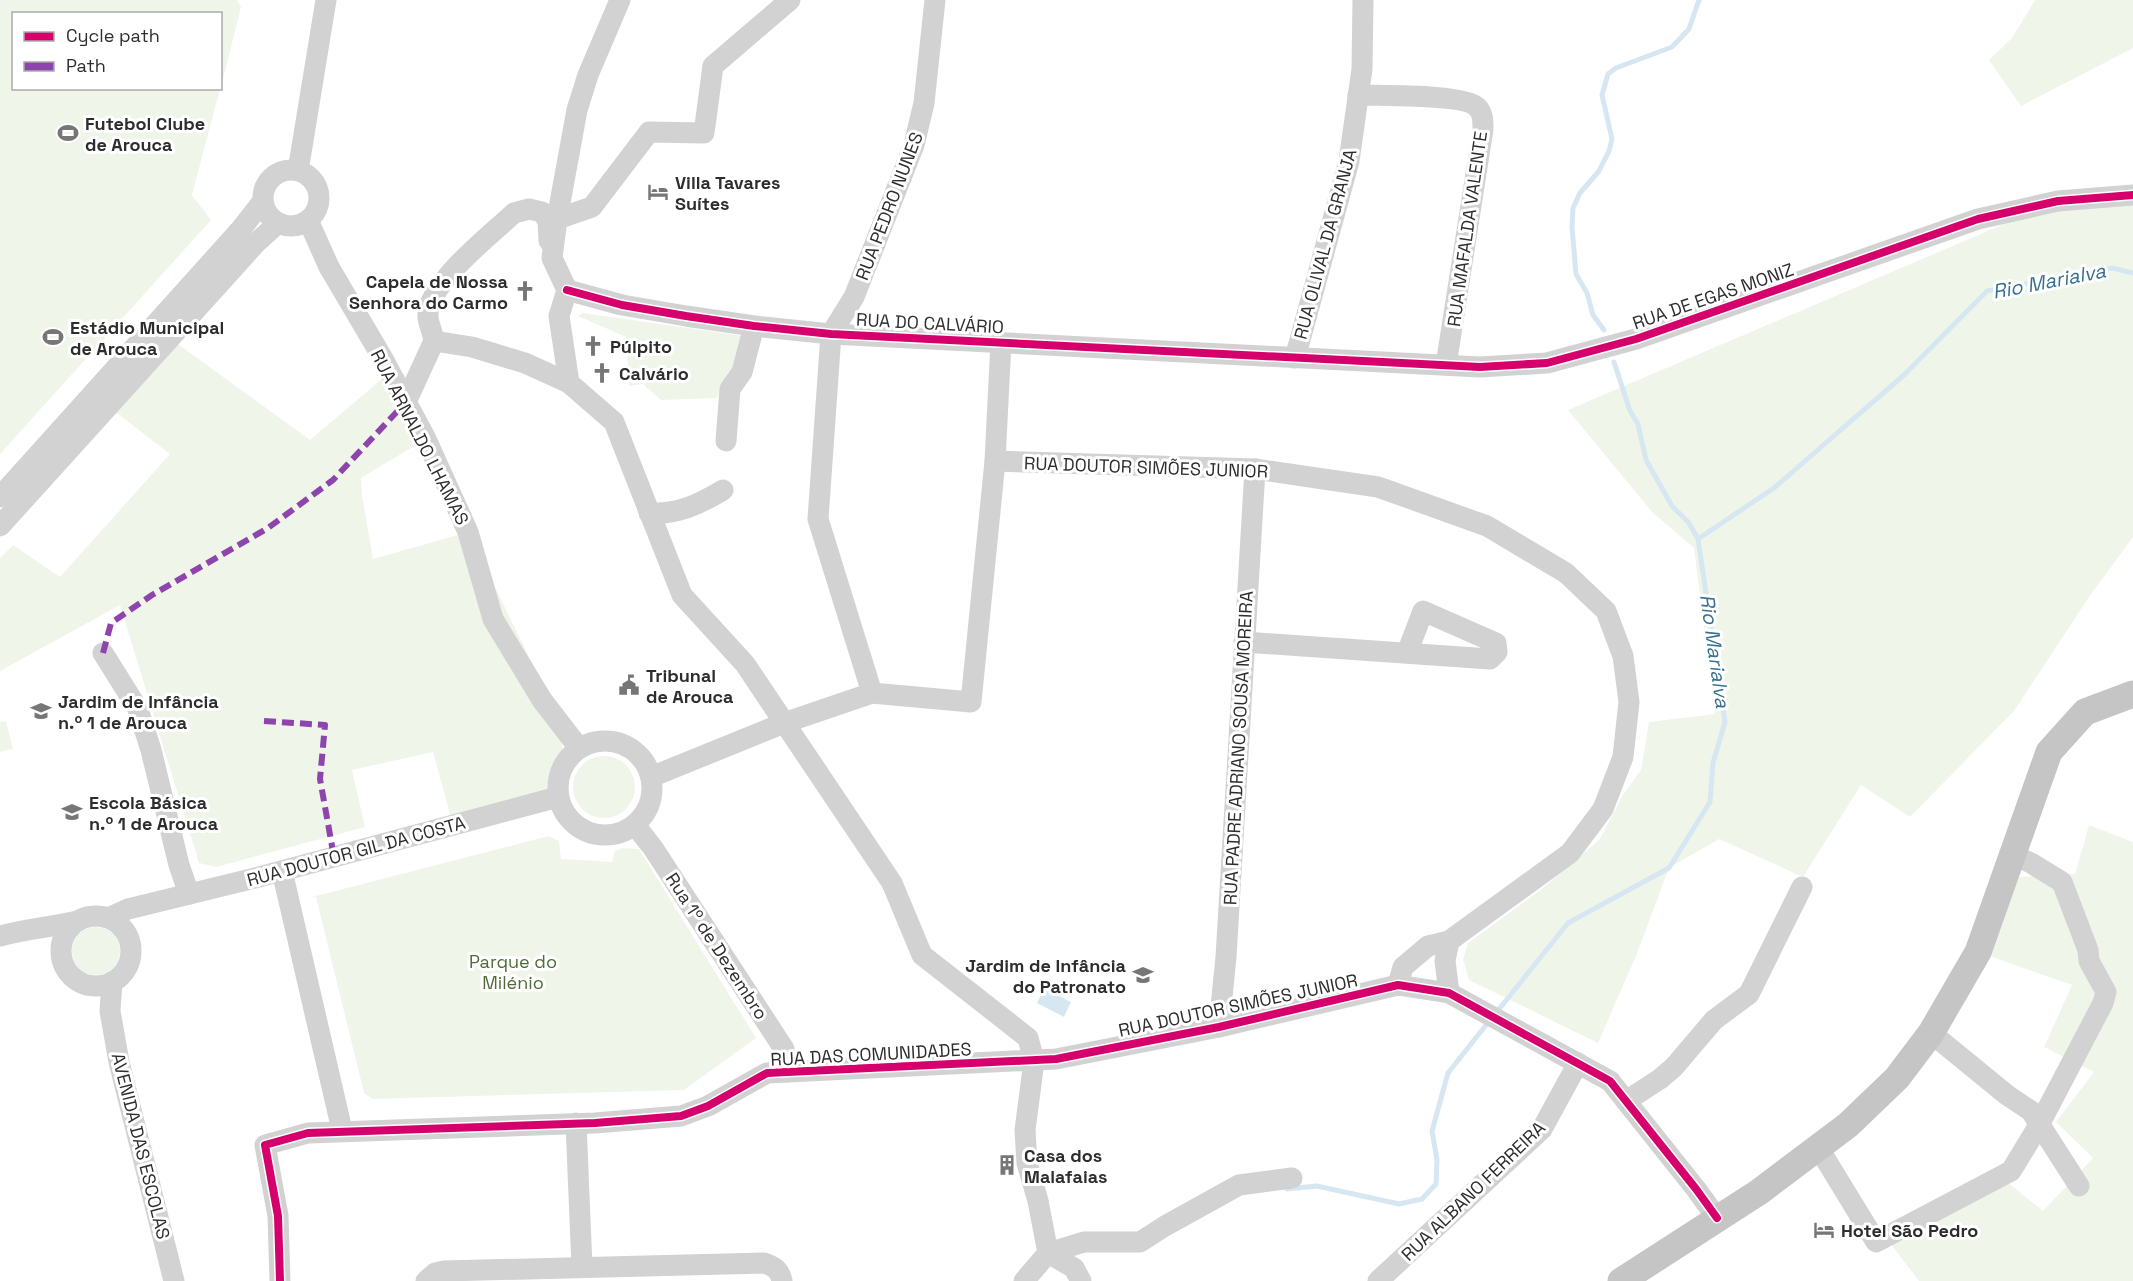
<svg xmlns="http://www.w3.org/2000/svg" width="2133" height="1281" font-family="'Space Grotesk',sans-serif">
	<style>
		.green { fill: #f0f5ea }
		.water { fill: #d6e7f2 }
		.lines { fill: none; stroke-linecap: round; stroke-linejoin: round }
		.stream { stroke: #d6e7f2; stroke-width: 5 }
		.minor { stroke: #d2d2d2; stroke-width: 21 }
		.major { stroke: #c5c5c5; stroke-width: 27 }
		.quiet { stroke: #8e44ad; stroke-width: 6; stroke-dasharray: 12 6; stroke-linecap: butt }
		.cycleway-casing { stroke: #fff; stroke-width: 11 }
		.cycleway { stroke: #d6006c; stroke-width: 8 }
		.labels { text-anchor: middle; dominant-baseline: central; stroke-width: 6; stroke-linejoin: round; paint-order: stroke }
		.poi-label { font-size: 18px; font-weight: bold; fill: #2d2d2d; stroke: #fff; text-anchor: start }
		.street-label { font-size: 18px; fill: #2d2d2d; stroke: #fff }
		.park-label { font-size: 18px; fill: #506b38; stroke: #fff }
		.water-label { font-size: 20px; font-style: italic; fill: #376f93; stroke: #fff }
	</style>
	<rect width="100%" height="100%" fill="#fff"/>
	<!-- green -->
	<g class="green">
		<path d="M 0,0 L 237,0 L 241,7 L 221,87 L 220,14 L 14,14 L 14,88 L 220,89 L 192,195 L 211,220 L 0,454 Z"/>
		<path d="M 2035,0 L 2133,0 L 2133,48 L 2021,106 L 1989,60 L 2012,38 Z"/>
		<path d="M 2133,195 L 2133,537 L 2089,597 L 2014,711 L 1910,817 L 1861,785 L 1803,877 L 1719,839 L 1669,868 L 1636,956 L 1598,1043 L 1469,980 L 1463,959 L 1468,943 L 1543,888 L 1600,839 L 1623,795 L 1641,770 L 1649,722 L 1715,714 L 1694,548 L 1652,512 L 1568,410 L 2058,201 Z"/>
		<path d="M 583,313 L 744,336 L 733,374 L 716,398 L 661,400 L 643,384 L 629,386 L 626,337 L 578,316 Z"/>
		<path d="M 171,339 L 310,440 L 390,372 L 426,439 L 361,478 L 362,495 L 373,559 L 468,532 L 564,728 L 558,797 L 453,825 L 433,752 L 352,770 L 365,827 L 216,867 L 199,863 L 120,605 L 0,671 L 0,558 L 13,545 L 60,577 L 170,454 L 109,407 Z"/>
		<path d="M 6,721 L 13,749 L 0,752 L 0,722 Z"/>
		<circle cx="604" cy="787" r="31"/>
		<path d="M 2089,825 L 2133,842 L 2133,1281 L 1919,1281 L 1890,1243 L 2006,1181 L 2043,1211 L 2093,1158 L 2056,1122 L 2094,1072 L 2044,1047 L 2072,985 L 1978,952 L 2004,878 L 2075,874 Z"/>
		<path d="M 549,836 L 559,841 L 561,859 L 612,862 L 615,851 L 622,848 L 639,849 L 756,1038 L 684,1090 L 373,1099 L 364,1093 L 316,897 L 312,897 Z"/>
		<circle cx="96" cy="951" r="24"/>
	</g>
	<!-- water -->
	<path class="water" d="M 1044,988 L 1071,1002 L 1064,1017 L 1037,1003 Z"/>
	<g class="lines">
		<!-- stream -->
		<g class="stream">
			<path d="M 1604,330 L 1593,315 L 1587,293 L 1576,274 L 1572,227 L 1573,208 L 1580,193 L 1599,171 L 1609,151 L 1612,139 L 1602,95 L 1608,74 L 1616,68 L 1672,47 L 1689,29 L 1699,0"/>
			<path d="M 1614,362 L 1630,411 L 1638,424 L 1646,460 L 1672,506 L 1689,523 L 1698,539"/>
			<path d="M 1496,1013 L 1568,923 L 1669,868 L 1710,802 L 1713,763 L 1725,722 L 1698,539 L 1774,488 L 1904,375 L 1987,291 L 2112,268 L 2133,273"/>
			<path d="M 1287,1189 L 1317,1186 L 1399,1204 L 1422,1199 L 1436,1184 L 1437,1160 L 1432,1131 L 1448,1073 L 1490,1020"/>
		</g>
		<!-- minor -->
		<g class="minor">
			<path d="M 620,0 L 588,75 L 577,110 L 557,219 L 552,258 L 567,290 L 559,316 L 569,383 L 614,422 L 682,595 L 745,664 L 892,883 L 922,955 L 1028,1038 L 1034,1061 L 1025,1130 L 1027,1163 L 1038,1201 L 1048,1253"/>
			<path d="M 1358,95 C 1380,96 1464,94 1477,107 C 1483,113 1483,120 1483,129 L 1446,365"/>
			<circle cx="291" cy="198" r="28"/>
			<path d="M 298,171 L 326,0"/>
			<path d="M 557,219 L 592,207 L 649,132 L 704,133 L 713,66 L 790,0"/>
			<path d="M 308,220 L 329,267 L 382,357 L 426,439 L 468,532 L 493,619 L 542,700 L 579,748"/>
			<path d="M 567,290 L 622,305 L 686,316 L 754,326 L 831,334 L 1480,367 L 1547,363 L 1636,339 L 1978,219 L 2058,201 L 2133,195"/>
			<path d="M 434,341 L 472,347 L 525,363 L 569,383"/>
			<path d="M 1295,358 L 1349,161 L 1362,69 L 1363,0"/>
			<path d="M 406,402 L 434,341 C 433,333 429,325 428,318 C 425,285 491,235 514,213 L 529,209 L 542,212 L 548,221 L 549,241"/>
			<path d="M 726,441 L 730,389 L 742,372 L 754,326"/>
			<path d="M 995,461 L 1255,469 L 1378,487 L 1487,526 L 1566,573 L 1606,611 L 1623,656 L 1629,702 L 1623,757 L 1603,809 L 1570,853 L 1449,941 L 1428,946 L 1403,967 L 1398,985"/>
			<path d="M 0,497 L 241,229 L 263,201"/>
			<path d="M 649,513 C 677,515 700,504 723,490"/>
			<path d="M 0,526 L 256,243 L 278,223"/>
			<path d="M 1244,642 L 1490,659 L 1497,652 L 1496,643 L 1423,611 L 1407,653"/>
			<path d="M 103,653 L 138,709 L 151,750 L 179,865 L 189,894"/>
			<path d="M 872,693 L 818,519 L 831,334 L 854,297 L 914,145 L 924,103 L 935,0"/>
			<circle cx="605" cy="788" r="47"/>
			<path d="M 651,777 L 784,723 L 872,693 L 971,702 L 995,461 L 1001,342"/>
			<path d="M 635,825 L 653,848 L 784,1049 L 787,1072"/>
			<path d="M 282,871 L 342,1130"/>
			<circle cx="96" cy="951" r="35"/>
			<path d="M 108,918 L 128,909 L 259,877 L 558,797"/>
			<path d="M 0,936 C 26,929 52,927 78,921"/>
			<path d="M 1449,941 L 1445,961 L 1449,993"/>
			<path d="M 112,982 L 110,1011 L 119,1062 L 174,1281"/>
			<path d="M 1219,1027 L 1226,957 L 1255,469"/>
			<path d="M 1931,1033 L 2007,1095 L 2031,1111 L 2079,1186"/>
			<path d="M 1626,1101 L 1660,1079 L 1674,1067 L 1714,1020 L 1749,994 L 1802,887"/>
			<path d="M 576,1123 L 582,1267"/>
			<path d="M 1818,1147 L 1876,1242 L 2011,1171 L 2039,1125 L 2103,1003 L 2106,992 L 2089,961 L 2088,950 L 2062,882 L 2031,863 L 2013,855"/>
			<path d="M 1048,1253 L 1084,1242 L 1140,1242 L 1165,1226 L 1239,1185 L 1292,1178"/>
			<path d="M 1048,1253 L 1074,1268 L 1081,1281"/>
			<path d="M 280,1281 L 278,1216 L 265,1145 L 308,1133 L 595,1123 L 681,1116 L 708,1106 L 767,1073 L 1056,1059 L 1219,1027 L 1398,985 L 1449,993 L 1610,1081 L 1696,1189 L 1717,1218"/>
			<path d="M 426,1281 L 435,1273 L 444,1271 L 764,1263 C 774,1266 780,1270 782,1281"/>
			<path d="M 1024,1281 L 1048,1253"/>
			<path d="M 1378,1281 L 1542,1129 L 1578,1063"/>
		</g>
		<!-- major -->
		<path class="major" d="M 1621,1281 L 1759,1192 L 1848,1125 L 1897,1078 L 1931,1033 L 1978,952 L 2049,752 L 2085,712 L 2133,694"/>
		<!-- quiet -->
		<g class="quiet">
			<path d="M 103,653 L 111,623 L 152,595 L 268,528 L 333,480 L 406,402"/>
			<path d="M 264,721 L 325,725 L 320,779 L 334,857"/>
		</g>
		<!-- cycleway casing -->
		<g class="cycleway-casing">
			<g id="cycleway">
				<path d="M 567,290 L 622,305 L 686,316 L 754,326 L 831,334 L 1480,367 L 1547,363 L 1636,339 L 1978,219 L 2058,201 L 2133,195"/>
				<path d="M 280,1281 L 278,1216 L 265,1145 L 308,1133 L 595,1123 L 681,1116 L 708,1106 L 767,1073 L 1056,1059 L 1219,1027 L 1398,985 L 1449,993 L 1610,1081 L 1696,1189 L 1717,1218"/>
			</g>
		</g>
		<!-- cycleway -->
		<use href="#cycleway" class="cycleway"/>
	</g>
	<!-- icons -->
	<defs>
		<g id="stadium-bare" transform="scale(1.62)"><path d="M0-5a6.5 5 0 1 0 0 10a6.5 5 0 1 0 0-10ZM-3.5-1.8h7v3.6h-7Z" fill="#767676" stroke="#fff" stroke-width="2.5" paint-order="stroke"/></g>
		<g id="hotel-bare" transform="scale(1.62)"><path d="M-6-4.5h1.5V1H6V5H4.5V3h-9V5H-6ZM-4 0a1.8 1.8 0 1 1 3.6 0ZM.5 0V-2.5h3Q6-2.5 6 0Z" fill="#767676" stroke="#fff" stroke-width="2.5" paint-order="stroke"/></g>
		<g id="church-bare" transform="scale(1.62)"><path d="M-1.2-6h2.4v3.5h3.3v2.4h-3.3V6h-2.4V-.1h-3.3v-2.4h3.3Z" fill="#767676" stroke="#fff" stroke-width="2.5" paint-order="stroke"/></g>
		<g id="civic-bare" transform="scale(1.62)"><path d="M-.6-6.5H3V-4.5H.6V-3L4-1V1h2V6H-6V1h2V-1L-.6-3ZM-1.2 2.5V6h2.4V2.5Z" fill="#767676" stroke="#fff" stroke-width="2.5" paint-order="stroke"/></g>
		<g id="school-bare" transform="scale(1.62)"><path d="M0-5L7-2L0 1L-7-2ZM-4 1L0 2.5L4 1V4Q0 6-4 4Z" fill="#767676" stroke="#fff" stroke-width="2.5" paint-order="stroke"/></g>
		<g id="building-bare" transform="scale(1.62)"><path d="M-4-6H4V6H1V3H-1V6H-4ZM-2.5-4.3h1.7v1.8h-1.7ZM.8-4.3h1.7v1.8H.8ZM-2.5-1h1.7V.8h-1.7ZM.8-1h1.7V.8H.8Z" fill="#767676" stroke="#fff" stroke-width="2.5" paint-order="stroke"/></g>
	</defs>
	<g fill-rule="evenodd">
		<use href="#stadium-bare" x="68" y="133"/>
		<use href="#hotel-bare" x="658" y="192"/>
		<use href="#church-bare" x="525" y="291"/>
		<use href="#stadium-bare" x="53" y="337"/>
		<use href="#church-bare" x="593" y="346"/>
		<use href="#church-bare" x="602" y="373"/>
		<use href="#civic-bare" x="629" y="685"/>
		<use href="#school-bare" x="41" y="711"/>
		<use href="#school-bare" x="72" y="812"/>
		<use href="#school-bare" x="1143" y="975"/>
		<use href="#building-bare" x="1007" y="1165"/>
		<use href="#hotel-bare" x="1824" y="1230"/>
	</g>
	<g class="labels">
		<!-- poi labels -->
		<g class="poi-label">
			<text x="85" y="123">Futebol Clube<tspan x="85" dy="21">de Arouca</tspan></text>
			<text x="675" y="182">Villa Tavares<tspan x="675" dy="21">Suítes</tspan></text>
			<text x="508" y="281" text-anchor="end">Capela de Nossa<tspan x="508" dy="21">Senhora do Carmo</tspan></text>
			<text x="70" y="327">Estádio Municipal<tspan x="70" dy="21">de Arouca</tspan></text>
			<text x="610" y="346">Púlpito</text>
			<text x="619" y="373">Calvário</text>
			<text x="646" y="675">Tribunal<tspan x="646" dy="21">de Arouca</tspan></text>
			<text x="58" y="701">Jardim de Infância<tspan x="58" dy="21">n.º 1 de Arouca</tspan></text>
			<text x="89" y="802">Escola Básica<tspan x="89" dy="21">n.º 1 de Arouca</tspan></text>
			<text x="1126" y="965" text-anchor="end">Jardim de Infância<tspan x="1126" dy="21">do Patronato</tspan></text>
			<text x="1024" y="1155">Casa dos<tspan x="1024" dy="21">Malafaias</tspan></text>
			<text x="1841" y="1230">Hotel São Pedro</text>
		</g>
		<!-- street labels -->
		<g class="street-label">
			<text transform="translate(889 206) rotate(-69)">RUA PEDRO NUNES</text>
			<text transform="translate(1467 229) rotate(-82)">RUA MAFALDA VALENTE</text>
			<text transform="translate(1325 244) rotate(-75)">RUA OLIVAL DA GRANJA</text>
			<text transform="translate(1713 296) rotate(-19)">RUA DE EGAS MONIZ</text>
			<text transform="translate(930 323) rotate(3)">RUA DO CALVÁRIO</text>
			<text transform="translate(420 437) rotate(63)">RUA ARNALDO LHAMAS</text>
			<text transform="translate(1146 467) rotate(2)">RUA DOUTOR SIMÕES JUNIOR</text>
			<text transform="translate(1238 748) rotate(-87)">RUA PADRE ADRIANO SOUSA MOREIRA</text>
			<text transform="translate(356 851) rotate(-15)">RUA DOUTOR GIL DA COSTA</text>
			<text transform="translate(717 946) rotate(57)">Rua 1º de Dezembro</text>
			<text transform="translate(1238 1005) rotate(-12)">RUA DOUTOR SIMÕES JUNIOR</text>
			<text transform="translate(871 1054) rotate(-3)">RUA DAS COMUNIDADES</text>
			<text transform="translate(141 1146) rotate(76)">AVENIDA DAS ESCOLAS</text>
			<text transform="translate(1473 1191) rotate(-44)">RUA ALBANO FERREIRA</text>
		</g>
		<!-- park labels -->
		<g class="park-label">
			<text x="513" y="961">Parque do<tspan x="513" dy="21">Milénio</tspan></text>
		</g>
		<!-- water labels -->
		<g class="water-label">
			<text transform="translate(2049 281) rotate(-11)">Rio Marialva</text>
			<text transform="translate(1715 651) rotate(82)">Rio Marialva</text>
		</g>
	</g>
	<!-- legend -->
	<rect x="12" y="12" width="210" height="78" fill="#ffffff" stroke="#ababab" stroke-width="1.5"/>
	<rect x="24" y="32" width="30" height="9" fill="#d6006c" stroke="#ababab" stroke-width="1.5"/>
	<text x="66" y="42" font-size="18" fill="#2d2d2d">Cycle path</text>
	<rect x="24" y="62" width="30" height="9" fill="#8e44ad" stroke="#ababab" stroke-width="1.5"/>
	<text x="66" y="72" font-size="18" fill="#2d2d2d">Path</text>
</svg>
